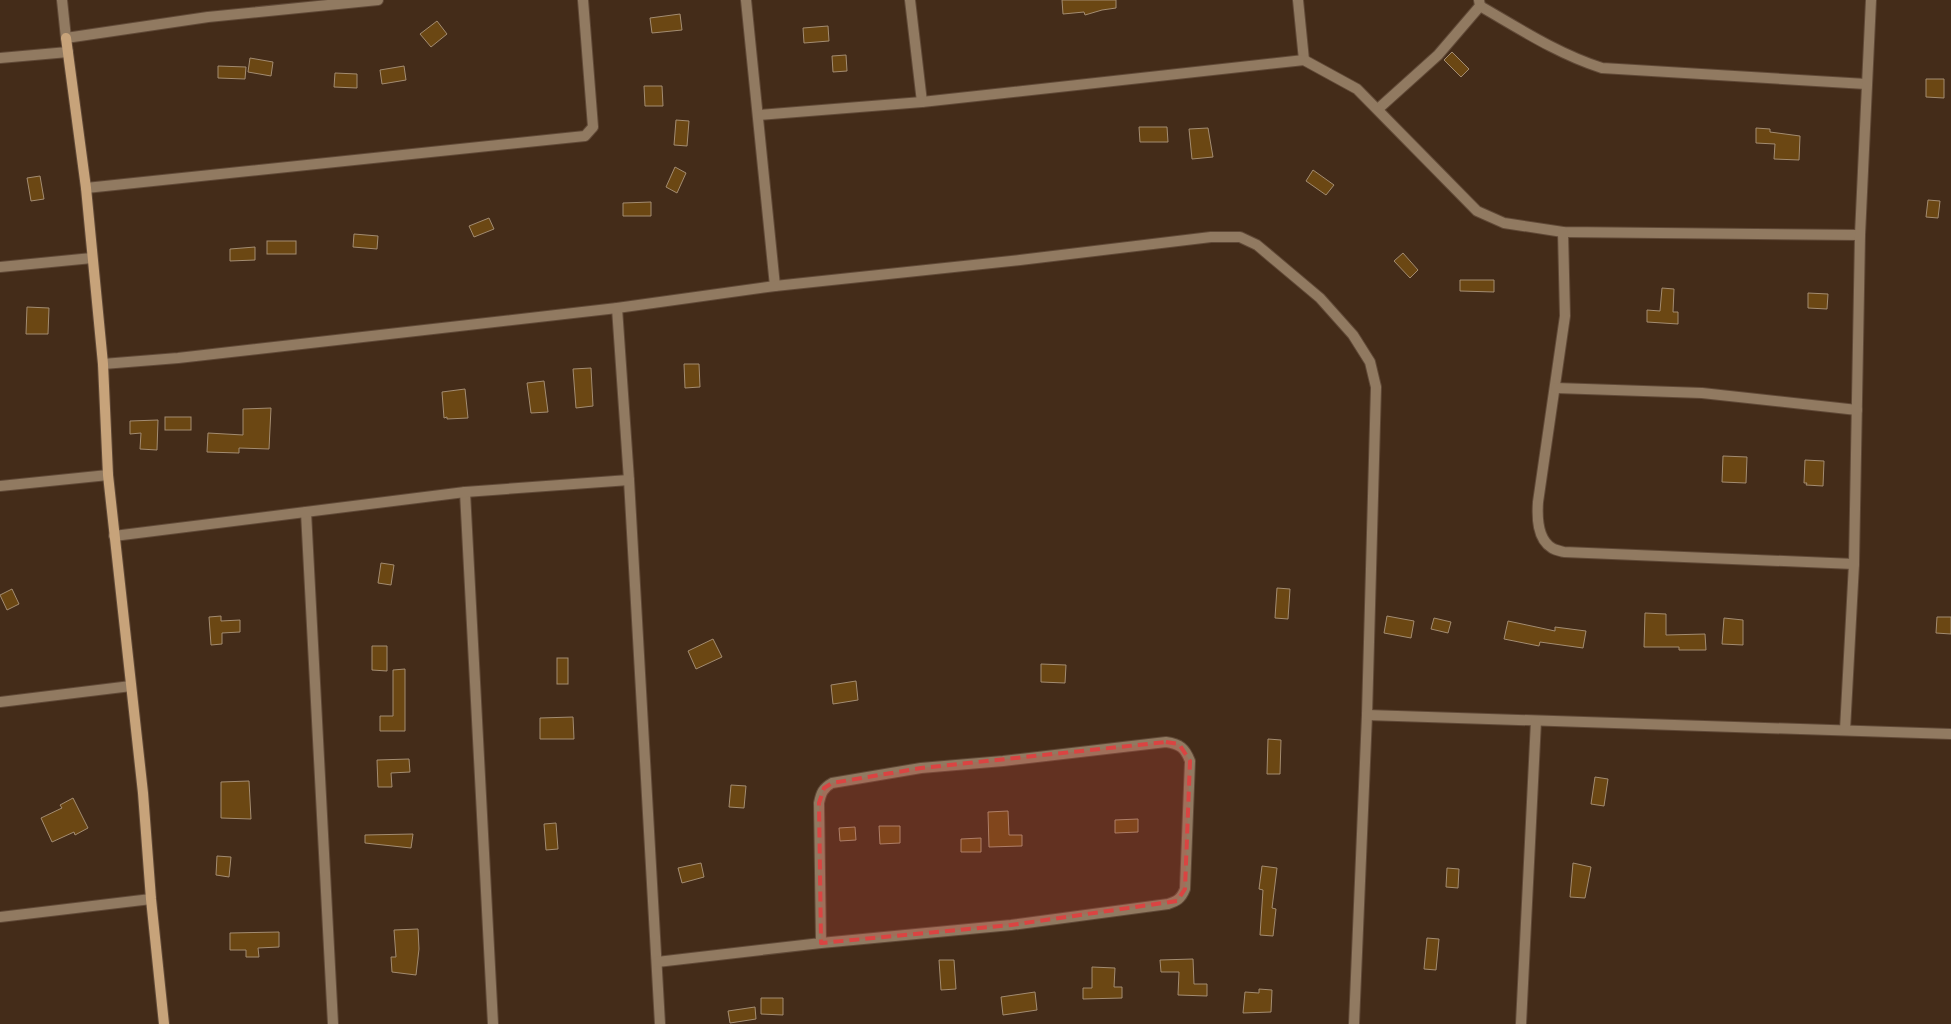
<svg xmlns="http://www.w3.org/2000/svg" width="1951" height="1024" font-family="Commissioner,sans-serif">
	<style>
		.building { fill: #6b4713; stroke: #a38c71 }
		.lines { fill: none; stroke-linecap: round; stroke-linejoin: round }
		.street-casing { stroke: #604937; stroke-width: 12 }
		.secondary-casing { stroke: #604937; stroke-width: 12 }
		.street { stroke: #917a61; stroke-width: 10 }
		.secondary { stroke: #c7a37a; stroke-width: 10 }
		.marked { fill: #da4442; fill-opacity: 0.2; stroke: #da4442; stroke-width: 4; stroke-dasharray: 10 6; stroke-linejoin: round }
	</style>
	<rect width="100%" height="100%" fill="#442c19"/>
	<!-- building -->
	<g class="building">
		<path d="M 1062,0 L 1116,0 L 1116,8 L 1102,10 L 1085,15 L 1084,12 L 1063,14 Z"/>
		<path d="M 680,14 L 682,30 L 652,33 L 650,18 Z"/>
		<path d="M 437,21 L 447,34 L 431,47 L 420,34 Z"/>
		<path d="M 828,26 L 829,41 L 804,43 L 803,28 Z"/>
		<path d="M 1452,52 L 1469,69 L 1461,77 L 1444,60 Z"/>
		<path d="M 846,55 L 847,71 L 833,72 L 832,56 Z"/>
		<path d="M 250,58 L 273,62 L 271,76 L 248,72 Z"/>
		<path d="M 218,66 L 246,67 L 245,79 L 218,78 Z"/>
		<path d="M 404,66 L 406,80 L 382,84 L 380,70 Z"/>
		<path d="M 335,73 L 357,74 L 357,88 L 334,87 Z"/>
		<path d="M 1926,79 L 1944,79 L 1944,98 L 1926,97 Z"/>
		<path d="M 644,86 L 662,86 L 663,106 L 645,106 Z"/>
		<path d="M 676,120 L 689,121 L 687,146 L 674,145 Z"/>
		<path d="M 1139,127 L 1167,127 L 1168,142 L 1140,142 Z"/>
		<path d="M 1208,128 L 1213,157 L 1192,159 L 1189,129 Z"/>
		<path d="M 1756,128 L 1770,129 L 1770,132 L 1800,136 L 1799,160 L 1774,159 L 1775,144 L 1756,143 Z"/>
		<path d="M 675,167 L 686,173 L 677,193 L 666,187 Z"/>
		<path d="M 1313,170 L 1334,185 L 1326,195 L 1306,181 Z"/>
		<path d="M 40,176 L 44,199 L 31,201 L 27,178 Z"/>
		<path d="M 1928,200 L 1940,201 L 1938,218 L 1926,217 Z"/>
		<path d="M 651,202 L 651,216 L 623,216 L 623,203 Z"/>
		<path d="M 489,218 L 494,229 L 474,237 L 469,226 Z"/>
		<path d="M 354,234 L 378,236 L 377,249 L 353,247 Z"/>
		<rect x="267" y="241" width="29" height="13"/>
		<path d="M 255,247 L 255,260 L 230,261 L 230,249 Z"/>
		<path d="M 1403,253 L 1418,270 L 1410,278 L 1394,261 Z"/>
		<path d="M 1460,280 L 1494,280 L 1494,292 L 1460,291 Z"/>
		<path d="M 1662,288 L 1674,289 L 1673,312 L 1678,312 L 1678,324 L 1647,322 L 1647,310 L 1660,311 Z"/>
		<path d="M 1808,293 L 1828,294 L 1827,309 L 1808,308 Z"/>
		<path d="M 27,307 L 49,308 L 48,334 L 26,334 Z"/>
		<path d="M 684,364 L 699,364 L 700,387 L 685,388 Z"/>
		<path d="M 591,368 L 593,406 L 576,408 L 573,369 Z"/>
		<path d="M 544,381 L 548,412 L 531,413 L 527,383 Z"/>
		<path d="M 465,389 L 468,418 L 447,419 L 447,417 L 444,418 L 442,392 Z"/>
		<path d="M 271,408 L 269,449 L 239,448 L 239,453 L 207,452 L 208,433 L 243,435 L 243,409 Z"/>
		<rect x="165" y="417" width="26" height="13"/>
		<path d="M 158,420 L 157,450 L 140,449 L 141,433 L 130,434 L 130,421 Z"/>
		<path d="M 1723,456 L 1747,457 L 1746,483 L 1722,482 Z"/>
		<path d="M 1805,460 L 1824,461 L 1823,486 L 1806,485 L 1807,483 L 1804,483 Z"/>
		<path d="M 381,563 L 394,565 L 391,585 L 378,583 Z"/>
		<path d="M 1277,588 L 1290,589 L 1288,619 L 1275,618 Z"/>
		<path d="M 12,589 L 19,604 L 7,610 L 0,595 Z"/>
		<path d="M 1645,613 L 1666,614 L 1666,635 L 1705,634 L 1706,650 L 1679,650 L 1679,647 L 1644,647 Z"/>
		<path d="M 221,616 L 221,621 L 240,620 L 240,632 L 222,633 L 222,644 L 211,645 L 209,617 Z"/>
		<path d="M 1387,616 L 1414,621 L 1411,638 L 1384,633 Z"/>
		<path d="M 1937,617 L 1951,617 L 1951,634 L 1936,633 Z"/>
		<path d="M 1434,618 L 1451,622 L 1448,633 L 1431,629 Z"/>
		<path d="M 1724,618 L 1743,620 L 1743,645 L 1722,644 Z"/>
		<path d="M 1508,621 L 1555,631 L 1555,627 L 1586,631 L 1583,648 L 1540,642 L 1539,646 L 1504,639 Z"/>
		<path d="M 713,639 L 722,657 L 696,669 L 688,651 Z"/>
		<path d="M 372,646 L 387,646 L 387,671 L 372,670 Z"/>
		<rect x="557" y="658" width="11" height="26"/>
		<path d="M 1041,664 L 1066,665 L 1065,683 L 1041,682 Z"/>
		<path d="M 405,669 L 405,731 L 380,731 L 380,716 L 393,716 L 393,670 Z"/>
		<path d="M 856,681 L 858,700 L 833,704 L 831,685 Z"/>
		<path d="M 573,717 L 574,739 L 540,739 L 540,718 Z"/>
		<path d="M 1268,739 L 1281,740 L 1280,774 L 1267,774 Z"/>
		<path d="M 409,759 L 410,772 L 391,773 L 392,787 L 378,787 L 377,760 Z"/>
		<path d="M 1595,777 L 1608,779 L 1604,806 L 1591,804 Z"/>
		<path d="M 249,781 L 251,819 L 221,818 L 221,782 Z"/>
		<path d="M 731,785 L 746,786 L 744,808 L 729,807 Z"/>
		<path d="M 73,798 L 88,828 L 75,835 L 74,832 L 52,842 L 41,818 L 62,808 L 60,805 Z"/>
		<path d="M 1008,811 L 1009,835 L 1022,835 L 1022,846 L 989,847 L 988,812 Z"/>
		<path d="M 1138,819 L 1138,832 L 1115,833 L 1115,820 Z"/>
		<path d="M 556,823 L 558,849 L 546,850 L 544,824 Z"/>
		<path d="M 879,826 L 900,826 L 900,843 L 880,844 Z"/>
		<path d="M 855,827 L 856,840 L 840,841 L 839,828 Z"/>
		<path d="M 413,834 L 411,848 L 365,843 L 365,835 Z"/>
		<path d="M 981,838 L 981,852 L 961,852 L 961,839 Z"/>
		<path d="M 217,856 L 231,857 L 229,877 L 216,875 Z"/>
		<path d="M 701,863 L 704,877 L 682,883 L 678,868 Z"/>
		<path d="M 1573,863 L 1591,867 L 1585,898 L 1570,897 Z"/>
		<path d="M 1262,866 L 1277,868 L 1272,908 L 1276,909 L 1273,936 L 1260,935 L 1263,890 L 1259,889 Z"/>
		<path d="M 1447,868 L 1459,869 L 1458,888 L 1446,887 Z"/>
		<path d="M 418,929 L 419,949 L 416,975 L 392,972 L 391,957 L 396,957 L 394,930 Z"/>
		<path d="M 279,932 L 279,947 L 258,948 L 259,957 L 246,957 L 246,950 L 230,950 L 230,933 Z"/>
		<path d="M 1427,938 L 1439,939 L 1436,970 L 1424,969 Z"/>
		<path d="M 1193,959 L 1194,984 L 1207,984 L 1207,996 L 1178,995 L 1179,972 L 1161,972 L 1160,960 Z"/>
		<path d="M 939,960 L 954,960 L 956,989 L 941,990 Z"/>
		<path d="M 1092,967 L 1115,968 L 1114,987 L 1122,987 L 1122,998 L 1083,999 L 1083,988 L 1092,988 Z"/>
		<path d="M 1259,989 L 1272,990 L 1271,1012 L 1243,1013 L 1245,992 L 1259,993 Z"/>
		<path d="M 1035,992 L 1037,1010 L 1003,1015 L 1001,997 Z"/>
		<path d="M 761,998 L 783,998 L 783,1015 L 761,1014 Z"/>
		<path d="M 755,1007 L 756,1019 L 730,1023 L 728,1011 Z"/>
	</g>
	<g class="lines">
		<!-- street casing -->
		<g class="street-casing">
			<g id="street">
				<path d="M 62,0 L 66,38 L 208,17 L 378,0"/>
				<path d="M 746,0 L 775,286"/>
				<path d="M 910,0 L 922,102"/>
				<path d="M 1298,0 L 1304,60"/>
				<path d="M 1480,6 C 1520,29 1558,54 1602,68 L 1866,84"/>
				<path d="M 0,58 L 68,52"/>
				<path d="M 1378,109 L 1438,55 L 1480,6 L 1479,0"/>
				<path d="M 759,115 L 922,102 L 1304,60 L 1357,89 L 1477,211 L 1504,223 L 1563,232 L 1860,235"/>
				<path d="M 86,188 L 585,136 L 593,127 L 583,0"/>
				<path d="M 1563,232 L 1565,316 L 1538,502 C 1537,517 1537,539 1552,548 C 1555,550 1560,551 1564,552 L 1854,564"/>
				<path d="M 0,267 L 92,258"/>
				<path d="M 617,308 L 629,480 L 660,1024"/>
				<path d="M 103,364 L 178,358 L 617,308 L 775,286 L 1020,260 L 1211,237 L 1240,237 L 1257,245 L 1320,298 L 1353,335 L 1370,362 L 1376,387 L 1367,715 L 1354,1024"/>
				<path d="M 1556,388 L 1702,393 L 1857,410"/>
				<path d="M 0,486 L 108,475"/>
				<path d="M 465,492 L 493,1024"/>
				<path d="M 306,512 L 333,1024"/>
				<path d="M 114,536 L 465,492 L 629,480"/>
				<path d="M 0,702 L 131,686"/>
				<path d="M 1367,715 L 1951,734"/>
				<path d="M 1845,730 L 1854,564 L 1860,235 L 1871,0"/>
				<path d="M 0,917 L 151,899"/>
				<path d="M 657,962 L 821,943 L 1011,925 L 1168,904 C 1177,901 1181,899 1185,889 L 1190,761 C 1185,748 1180,744 1166,742 L 1003,761 L 921,768 L 832,783 C 823,788 821,793 819,803 L 821,943"/>
				<path d="M 1521,1024 L 1536,721"/>
			</g>
		</g>
		<!-- secondary casing -->
		<g class="secondary-casing">
			<path id="secondary" d="M 66,38 L 86,188 L 103,364 L 108,475 L 143,793 L 151,899 L 164,1024"/>
		</g>
		<!-- street -->
		<use href="#street" class="street"/>
		<!-- secondary -->
		<use href="#secondary" class="secondary"/>
	</g>
	<!-- marked area -->
	<path class="marked" d="M 1166,742 L 1179,744 L 1190,761 L 1185,889 L 1177,901 L 1011,925 L 821,943 L 819,803 L 824,788 L 832,783 L 921,768 Z"/>
</svg>
